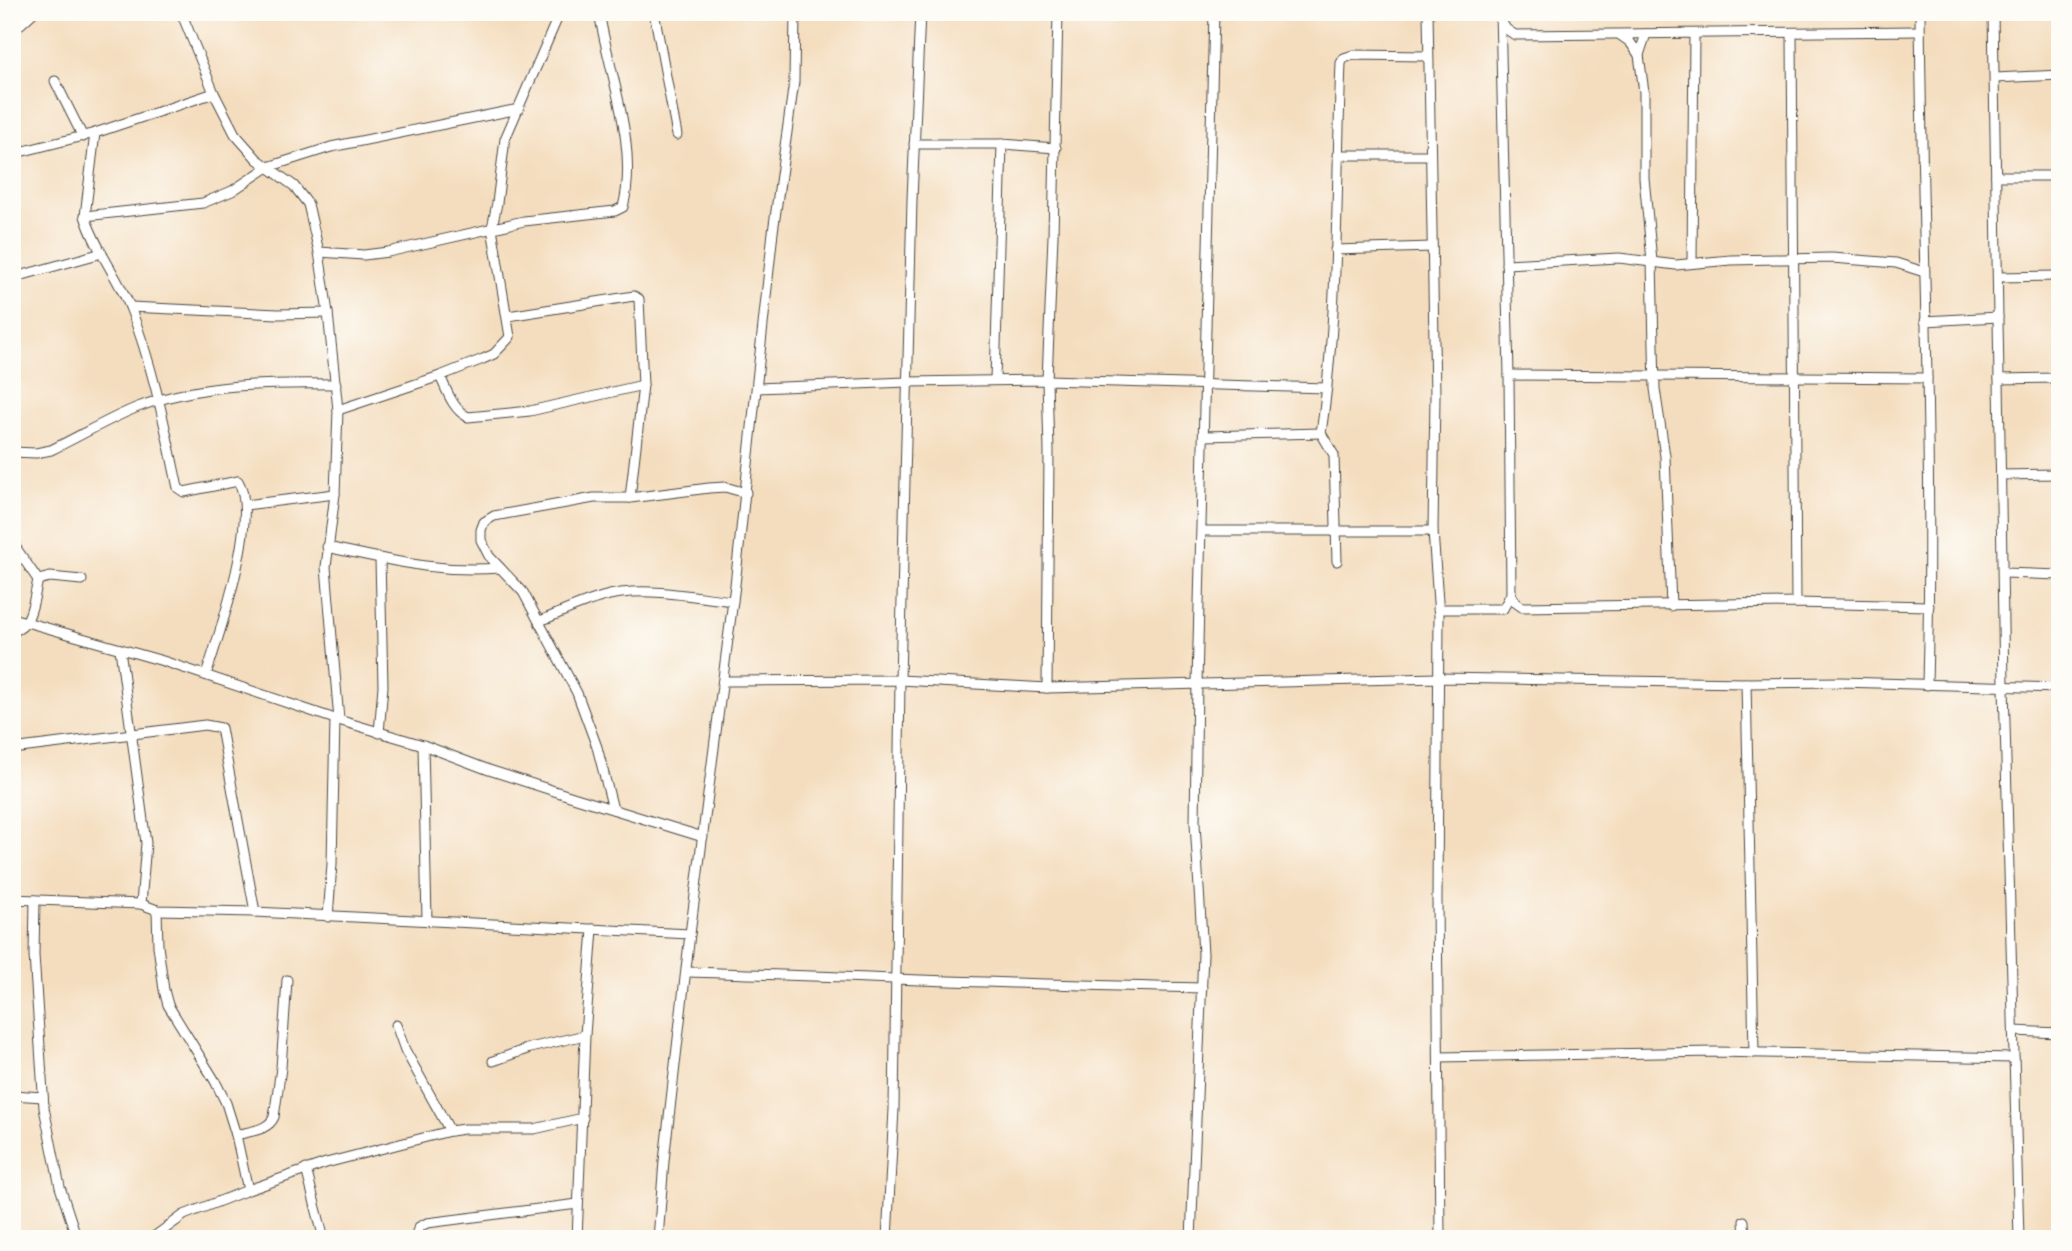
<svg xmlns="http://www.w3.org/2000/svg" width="2072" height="1251" font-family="Pangolin,sans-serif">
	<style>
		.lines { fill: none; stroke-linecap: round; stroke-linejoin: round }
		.minor-casing { stroke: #494641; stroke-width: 11 }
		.minor { stroke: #fff; stroke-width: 9 }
	</style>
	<rect width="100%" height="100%" fill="#fdfcf7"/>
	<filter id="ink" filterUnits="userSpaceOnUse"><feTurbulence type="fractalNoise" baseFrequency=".0143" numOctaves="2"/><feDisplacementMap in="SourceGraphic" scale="14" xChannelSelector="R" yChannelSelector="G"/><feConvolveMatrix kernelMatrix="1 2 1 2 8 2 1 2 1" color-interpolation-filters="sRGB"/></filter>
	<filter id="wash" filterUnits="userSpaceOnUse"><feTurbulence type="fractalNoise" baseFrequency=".00686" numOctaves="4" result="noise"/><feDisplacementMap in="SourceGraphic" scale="28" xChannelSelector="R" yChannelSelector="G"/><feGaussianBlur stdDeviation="1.57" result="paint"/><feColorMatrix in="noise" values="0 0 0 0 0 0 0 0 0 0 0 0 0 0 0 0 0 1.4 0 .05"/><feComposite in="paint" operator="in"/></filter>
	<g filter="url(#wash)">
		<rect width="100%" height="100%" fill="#f4ddbe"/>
	</g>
	<g filter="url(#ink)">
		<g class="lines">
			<!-- minor casing -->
			<g class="minor-casing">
				<g id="minor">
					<path d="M 181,12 L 214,93 L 235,134 L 257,159 L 294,186 L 308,204 L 319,252 L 328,313 L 338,410 L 335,494 L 326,567 L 339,720"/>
					<path d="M 574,12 L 580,12"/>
					<path d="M 654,12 L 677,135"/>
					<path d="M 1428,12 L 1435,395 L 1433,531 L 1439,616 L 1437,898 L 1440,1239"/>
					<path d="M 1500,12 L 1509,375 L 1511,594"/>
					<path d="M 1920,12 C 1922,236 1933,461 1927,685"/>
					<path d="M 1993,12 L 2004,686 L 2019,1239"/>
					<path d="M 1501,21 L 1506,29 L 1515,35 L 1920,31"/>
					<path d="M 12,32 L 34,12"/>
					<path d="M 1646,34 L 1639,55 L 1644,92 L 1644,178 L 1652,261 L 1655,389 L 1665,456 L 1671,606"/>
					<path d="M 1792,34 L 1796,603"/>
					<path d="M 1620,35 L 1630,42 L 1639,55"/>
					<path d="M 1995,78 L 2060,75"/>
					<path d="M 55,81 L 83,137"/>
					<path d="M 95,133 L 85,216 C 95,248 117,276 130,307 C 153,366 165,427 178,488 L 184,492 L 238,481 C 260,516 219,635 206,675"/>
					<path d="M 914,144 L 1002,144 L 1056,148"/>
					<path d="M 12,154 L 95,133 L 214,93"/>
					<path d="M 1337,155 L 1430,155"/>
					<path d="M 1996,176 L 2060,176"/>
					<path d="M 85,216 L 203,203 L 232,191 L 268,167 L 331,147 L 519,109"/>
					<path d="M 1335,250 L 1432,247"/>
					<path d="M 319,252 L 364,255 L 388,252 L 524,221 L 615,211 L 623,207 C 639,148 609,73 599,12"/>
					<path d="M 1692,263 L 1694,34"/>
					<path d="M 1506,264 L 1619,258 L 1676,265 L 1731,260 L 1832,258 L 1896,263 L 1924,272"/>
					<path d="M 1998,277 L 2060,276"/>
					<path d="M 12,278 L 102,253"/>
					<path d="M 130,307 L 278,314 L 328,313"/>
					<path d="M 508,316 L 634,296 L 639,299 L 643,385 L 630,498"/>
					<path d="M 1925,321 L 1998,317"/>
					<path d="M 1509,375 L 1927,378"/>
					<path d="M 440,376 C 447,391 453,410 468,417 L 530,411 L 643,385"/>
					<path d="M 1999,379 L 2060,378"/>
					<path d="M 995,380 L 1002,144"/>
					<path d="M 757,388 L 907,382 L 1047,380 L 1327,388"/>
					<path d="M 338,410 L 440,376 L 483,359 L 494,354 L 510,337 L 492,228 L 497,203 L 505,139 L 560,12"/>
					<path d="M 1204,436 L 1321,433"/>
					<path d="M 12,452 L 36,453 L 51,450 C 80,436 108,419 138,407 C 201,383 270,383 336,384"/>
					<path d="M 2001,475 L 2060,474"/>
					<path d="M 245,505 L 335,494"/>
					<path d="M 1202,531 L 1433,531"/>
					<path d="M 12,542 L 38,580 C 34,596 32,629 12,631"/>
					<path d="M 327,547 C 390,560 435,573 500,568"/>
					<path d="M 1337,561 L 1334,455 L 1321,433 C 1339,311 1336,186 1341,63 L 1344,58 L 1353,55 L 1427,56"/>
					<path d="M 2003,573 L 2060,575"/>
					<path d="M 38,580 L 50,577 L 82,580"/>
					<path d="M 1438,609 L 1503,609 L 1511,594 L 1515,602 L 1522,607 L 1796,603 L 1929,606"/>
					<path d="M 12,618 L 163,661 L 335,719 L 423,745 L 489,770 L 573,797 L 703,837"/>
					<path d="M 540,621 C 560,613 581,603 602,597 C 643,585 692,597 733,601"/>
					<path d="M 120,649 L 146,843 L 141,904"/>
					<path d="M 723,681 L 900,680 L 1047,688 L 1438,678 L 1746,683 L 1840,682 L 2060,688"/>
					<path d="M 1746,683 L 1754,1053"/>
					<path d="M 1047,688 L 1049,451 L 1047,380 L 1053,236 L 1058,12"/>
					<path d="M 379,733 L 383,686 L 380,559"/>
					<path d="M 423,745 L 427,920"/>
					<path d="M 12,749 L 205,725 L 221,728 L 255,912"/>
					<path d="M 613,809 L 597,747 L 577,693 L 523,592 L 489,556 L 481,540 L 481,530 L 484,522 L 494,516 L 594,498 L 630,498 L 709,488 L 725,487 L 746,493"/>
					<path d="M 12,899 L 141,904 L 157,910 L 255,912 L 690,934"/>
					<path d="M 35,900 L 34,955 L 44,1108 L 60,1187 L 77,1239"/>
					<path d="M 157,910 L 158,946 L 164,990 L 168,1005 L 215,1081 L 226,1103 L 236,1135 L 248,1190"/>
					<path d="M 328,917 L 332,864 L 335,719"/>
					<path d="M 687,972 C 859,977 1030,985 1202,988"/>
					<path d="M 396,1025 L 405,1050 L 450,1131"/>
					<path d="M 2014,1031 L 2060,1033"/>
					<path d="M 1440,1057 L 1716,1052 L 2014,1058"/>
					<path d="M 493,1061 L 530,1048 L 585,1035"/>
					<path d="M 12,1095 L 43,1097"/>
					<path d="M 236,1135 C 249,1131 268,1131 274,1117 L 281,1068 L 287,980"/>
					<path d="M 306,1169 L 324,1239"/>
					<path d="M 1744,1221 L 1745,1239"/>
					<path d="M 151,1239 L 184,1215 L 248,1190 L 326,1163 L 450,1131 L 464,1129 L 534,1129 L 583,1118"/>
					<path d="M 414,1239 L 419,1227 L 427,1223 L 578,1204"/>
					<path d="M 577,1239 L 585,1035 L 593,929"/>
					<path d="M 658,1239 L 664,1161 L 690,934 L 735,585 L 773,232 L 794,82 L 795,12"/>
					<path d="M 887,1239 L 894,1109 L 900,680 L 912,200 L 920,12"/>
					<path d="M 1191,1239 L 1203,954 L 1195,823 L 1197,683 L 1214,12"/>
				</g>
			</g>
			<!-- minor -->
			<use href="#minor" class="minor"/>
		</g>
	</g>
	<!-- margin -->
	<rect width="2072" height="1251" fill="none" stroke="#fdfcf7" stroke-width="42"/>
</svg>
